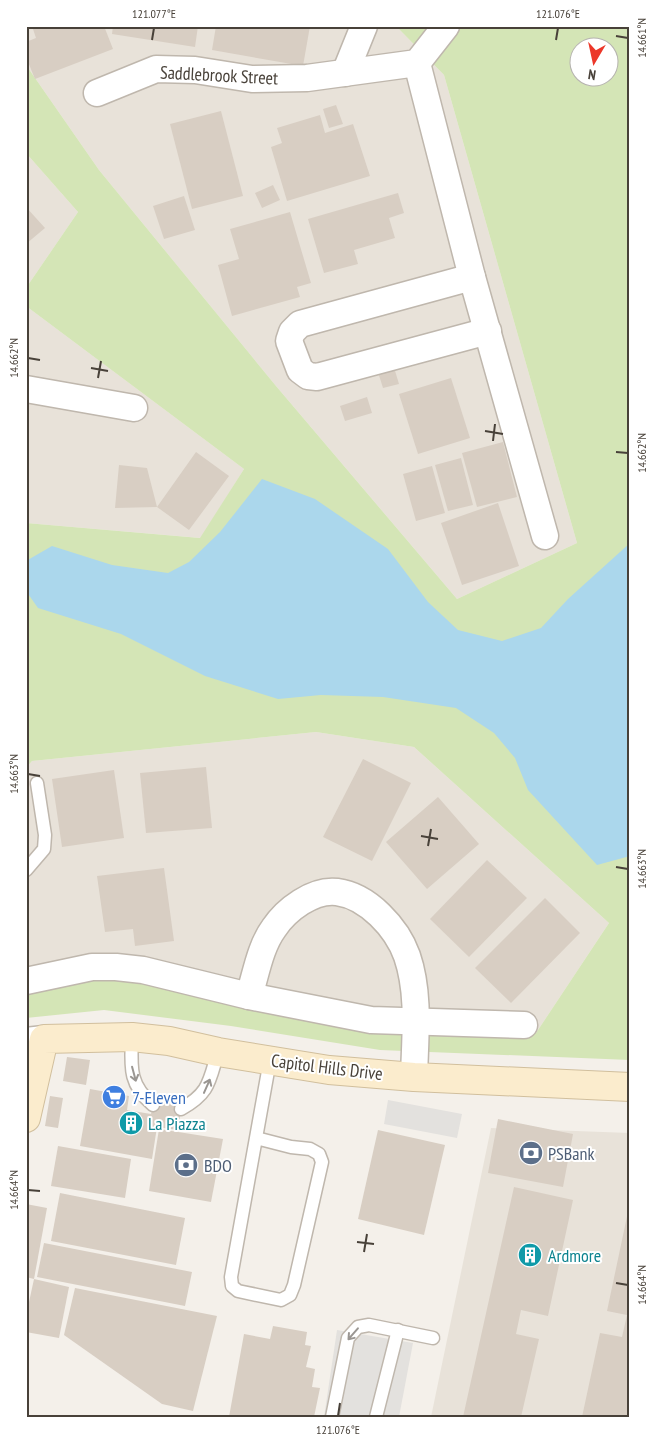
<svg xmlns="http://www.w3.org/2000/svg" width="656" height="1443" font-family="'PT Sans Narrow',sans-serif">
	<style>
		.residential { fill: #e8e2d9 }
		.green { fill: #d4e5b6; fill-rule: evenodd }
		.parking { fill: #e3e1de }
		.water { fill: #abd7ec }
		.building { fill: #d8cec3 }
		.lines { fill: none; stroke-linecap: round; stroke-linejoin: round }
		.lane-casing { stroke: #bfb7ad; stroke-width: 15 }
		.street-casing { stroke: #bfb7ad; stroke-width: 29 }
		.secondary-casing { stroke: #d1bf9d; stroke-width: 30 }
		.lane { stroke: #fff; stroke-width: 12 }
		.street { stroke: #fff; stroke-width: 26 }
		.secondary { stroke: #fbeccd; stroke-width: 28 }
		.oneway { stroke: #9a9692 }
		.ticks { fill: none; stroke: #484139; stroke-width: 2 }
		.labels { text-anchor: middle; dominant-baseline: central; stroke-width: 4; stroke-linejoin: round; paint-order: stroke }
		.street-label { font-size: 18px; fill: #484139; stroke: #fff }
		.shop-label { font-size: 18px; fill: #366cbe; stroke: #fff; text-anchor: start }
		.culture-label { font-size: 18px; fill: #0d838f; stroke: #fff; text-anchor: start }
		.service-label { font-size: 18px; fill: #4e5e75; stroke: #fff; text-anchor: start }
		.neatline { fill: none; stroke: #484139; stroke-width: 2 }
		.ticks-label { font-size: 12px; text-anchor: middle; fill: #484139 }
	</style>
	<rect width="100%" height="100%" fill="#f4f0ea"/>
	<!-- residential -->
	<g class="residential">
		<path d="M 26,26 L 396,26 L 444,75 L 577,543 L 457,599 L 276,386 L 99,170 L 26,65 Z"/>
		<path d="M 26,153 L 78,212 L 26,288 Z"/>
		<path d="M 26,306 L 244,469 L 201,538 L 26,523 Z"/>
		<path d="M 316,732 L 414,747 L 609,923 L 536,1033 L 338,1022 L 26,988 L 26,768 L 32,761 Z"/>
		<path d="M 491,1128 L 630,1133 L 630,1417 L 431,1417 Z"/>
	</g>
	<!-- green -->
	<path class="green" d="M 396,26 L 626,26 L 630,40 L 630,1060 L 380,1050 L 231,1026 L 104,1010 L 26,1018 L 26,988 L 118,978 L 338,1022 L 536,1033 L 609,923 L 414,747 L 316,732 L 32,761 L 26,768 L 26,523 L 200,538 L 244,469 L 26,306 L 26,288 L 78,212 L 26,153 L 26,65 L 99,170 L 276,386 L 457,599 L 577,543 L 444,75 ZM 578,48 L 608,48 L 608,78 L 578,78 Z"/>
	<!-- parking -->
	<g class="parking">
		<path d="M 388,1100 L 462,1114 L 457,1138 L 384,1124 Z"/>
		<path d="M 337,1330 L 413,1343 L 399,1417 L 324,1417 Z"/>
	</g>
	<!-- water -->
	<path class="water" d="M 262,479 L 315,499 L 388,549 L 428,602 L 458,630 L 502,641 L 541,628 L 568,599 L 630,543 L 630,856 L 597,865 L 528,790 L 515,758 L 494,733 L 456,708 L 383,697 L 321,695 L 278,699 L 205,676 L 121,634 L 38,608 L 26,591 L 26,561 L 52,546 L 112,565 L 168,573 L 189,562 L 220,532 Z"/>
	<!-- building -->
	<g class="building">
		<path d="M 32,26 L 104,26 L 113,49 L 35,79 L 26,57 L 26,42 L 36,38 Z"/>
		<path d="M 113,26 L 198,26 L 195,47 L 112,34 Z"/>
		<path d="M 216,26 L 310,26 L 303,66 L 212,50 Z"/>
		<path d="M 336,105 L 343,124 L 329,128 L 323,109 Z"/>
		<path d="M 221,111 L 243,196 L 192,209 L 170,124 Z"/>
		<path d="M 320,115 L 325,133 L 353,124 L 370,176 L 287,201 L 271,147 L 282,143 L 277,128 Z"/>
		<path d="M 273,185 L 280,200 L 262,208 L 255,193 Z"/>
		<path d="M 398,193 L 404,213 L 389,218 L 395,238 L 354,250 L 358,264 L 324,273 L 308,219 Z"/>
		<path d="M 184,196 L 195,230 L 164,239 L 153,206 Z"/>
		<path d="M 26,207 L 45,228 L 26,244 Z"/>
		<path d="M 290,212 L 311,283 L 297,287 L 300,297 L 232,316 L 218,265 L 239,259 L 230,229 Z"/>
		<path d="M 393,364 L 399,384 L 383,388 L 377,369 Z"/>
		<path d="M 451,378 L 470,438 L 418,454 L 399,394 Z"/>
		<path d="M 367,397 L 372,413 L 345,421 L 340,406 Z"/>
		<path d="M 503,442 L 517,497 L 477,507 L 462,453 Z"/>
		<path d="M 196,452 L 229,476 L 189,530 L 157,507 L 115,508 L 119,465 L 147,468 L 157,507 Z"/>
		<path d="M 461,458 L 473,505 L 448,511 L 435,465 Z"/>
		<path d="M 432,466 L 445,513 L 416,521 L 403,474 Z"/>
		<path d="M 498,503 L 519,566 L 462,585 L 441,523 Z"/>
		<path d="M 363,759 L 411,783 L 372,861 L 323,837 Z"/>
		<path d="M 206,767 L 212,828 L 146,833 L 140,773 Z"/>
		<path d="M 114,770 L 124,838 L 62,847 L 52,779 Z"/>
		<path d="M 438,797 L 479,844 L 427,889 L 386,842 Z"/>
		<path d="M 487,860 L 527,898 L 469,957 L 430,919 Z"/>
		<path d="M 164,868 L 174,941 L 135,946 L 133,929 L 105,932 L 97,876 Z"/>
		<path d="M 545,898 L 580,933 L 511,1003 L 475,968 Z"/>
		<path d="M 67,1057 L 90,1060 L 86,1085 L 63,1081 Z"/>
		<path d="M 90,1089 L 129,1096 L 127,1110 L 151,1114 L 154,1097 L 182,1102 L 178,1130 L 157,1127 L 152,1159 L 80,1146 Z"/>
		<path d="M 50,1096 L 63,1098 L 58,1128 L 45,1126 Z"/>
		<path d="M 498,1119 L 573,1134 L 563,1187 L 488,1173 Z"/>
		<path d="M 159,1129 L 223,1139 L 211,1202 L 149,1191 Z"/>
		<path d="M 378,1130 L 445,1145 L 424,1235 L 358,1219 Z"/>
		<path d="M 58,1146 L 131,1159 L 125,1198 L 51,1186 Z"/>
		<path d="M 514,1187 L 573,1200 L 548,1316 L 521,1310 L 516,1334 L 539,1339 L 521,1417 L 463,1417 Z"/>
		<path d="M 60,1193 L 185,1218 L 176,1265 L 51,1241 Z"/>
		<path d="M 26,1204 L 47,1208 L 34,1279 L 26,1277 Z"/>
		<path d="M 629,1207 L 630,1417 L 582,1417 L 600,1333 L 622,1337 L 627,1315 L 607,1311 Z"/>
		<path d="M 44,1243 L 192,1272 L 185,1306 L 37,1277 Z"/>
		<path d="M 34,1279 L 69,1287 L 59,1338 L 26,1332 L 26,1316 Z"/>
		<path d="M 75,1288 L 217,1316 L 193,1411 L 162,1404 L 64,1335 Z"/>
		<path d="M 273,1326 L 307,1332 L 305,1345 L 311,1346 L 306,1367 L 315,1369 L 312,1387 L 320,1388 L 314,1417 L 229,1417 L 244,1334 L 270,1339 Z"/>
	</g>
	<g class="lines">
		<!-- lane casing -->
		<g class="lane-casing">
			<g id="lane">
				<path d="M 26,870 L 44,849 L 45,835 L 37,783"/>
				<path d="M 132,1037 C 131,1066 128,1084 153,1105"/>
				<path d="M 181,1109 C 210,1093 209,1081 218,1052"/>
				<path d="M 256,1138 L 291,1147 L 310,1149 L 319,1154 L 322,1162 L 294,1285 L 290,1295 L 281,1300 L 238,1291 L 232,1286 L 231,1277 L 270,1060"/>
				<path d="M 332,1417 L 348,1338 L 358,1327 L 369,1325 L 433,1338"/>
				<path d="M 376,1417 L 398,1330"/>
			</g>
		</g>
		<!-- street casing -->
		<g class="street-casing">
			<g id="street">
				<path d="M 417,63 L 472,277 L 545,536"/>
				<path d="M 345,73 L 364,26"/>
				<path d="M 97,93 L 156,69 L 195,70 L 252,79 L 307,78 L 417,63 L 446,26"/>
				<path d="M 472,277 L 300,324 L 292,332 L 289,341 L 300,370 L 308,376 L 317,377 L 488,331"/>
				<path d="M 26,389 L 134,408"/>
				<path d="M 26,981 L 92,967 L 116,967 L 143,970 L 249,996 L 371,1020 L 524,1025"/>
				<path d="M 249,996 C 256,974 260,947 274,928 C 286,910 313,889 337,892 C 368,896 397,928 407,956 C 420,994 415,1037 414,1077"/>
				<path d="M 26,1041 L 44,1039"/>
			</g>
		</g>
		<!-- secondary casing -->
		<g class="secondary-casing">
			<path id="secondary" d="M 26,1118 L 44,1039 L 132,1037 L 169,1041 L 218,1052 L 329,1070 L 414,1077 L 630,1087"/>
		</g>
		<!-- lane -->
		<use href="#lane" class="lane"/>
		<!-- street -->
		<use href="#street" class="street"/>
		<!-- secondary -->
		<use href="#secondary" class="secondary"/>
	</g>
	<!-- one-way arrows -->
	<defs><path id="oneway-shaft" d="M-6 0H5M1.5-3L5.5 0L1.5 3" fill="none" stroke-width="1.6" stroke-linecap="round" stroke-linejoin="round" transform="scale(1.25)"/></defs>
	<g class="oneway">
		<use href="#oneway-shaft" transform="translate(134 1074) rotate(75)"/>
		<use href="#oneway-shaft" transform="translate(207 1086) rotate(-66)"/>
		<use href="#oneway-shaft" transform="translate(353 1334) rotate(131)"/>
	</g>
	<!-- ticks -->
	<path class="ticks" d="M 616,36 L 628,38M 152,40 L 154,28M 556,40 L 558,28M 28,358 L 40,360M 91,368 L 108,371M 98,378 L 101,361M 485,431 L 503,434M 493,441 L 495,424M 616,452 L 628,453M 28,774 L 40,776M 421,836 L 438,839M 428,846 L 431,829M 616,867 L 628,869M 28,1190 L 40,1191M 357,1242 L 374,1244M 364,1252 L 367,1234M 616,1283 L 628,1285M 338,1416 L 340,1403"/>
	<!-- icons -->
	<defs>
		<g id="supermarket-disc" transform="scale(1.25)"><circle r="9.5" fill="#3f7fe0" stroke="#fff"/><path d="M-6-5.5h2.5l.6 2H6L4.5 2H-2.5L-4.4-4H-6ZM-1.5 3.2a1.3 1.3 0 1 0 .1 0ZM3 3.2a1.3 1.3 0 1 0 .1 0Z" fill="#fff"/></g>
		<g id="building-disc" transform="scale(1.25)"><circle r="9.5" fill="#0f9aa8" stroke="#fff"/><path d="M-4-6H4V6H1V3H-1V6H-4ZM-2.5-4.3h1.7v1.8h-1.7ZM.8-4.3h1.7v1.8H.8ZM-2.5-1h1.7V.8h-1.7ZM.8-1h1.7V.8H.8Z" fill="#fff"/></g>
		<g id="bank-disc" transform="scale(1.25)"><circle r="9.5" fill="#5c6f8a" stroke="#fff"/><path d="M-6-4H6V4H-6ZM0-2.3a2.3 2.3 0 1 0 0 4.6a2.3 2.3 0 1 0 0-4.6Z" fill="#fff"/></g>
	</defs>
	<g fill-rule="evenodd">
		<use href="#supermarket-disc" x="114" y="1097"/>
		<use href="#building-disc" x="131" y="1123"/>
		<use href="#bank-disc" x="531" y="1153"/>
		<use href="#bank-disc" x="186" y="1165"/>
		<use href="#building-disc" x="530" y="1255"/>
	</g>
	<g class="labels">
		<!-- street labels -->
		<g class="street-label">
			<text transform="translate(219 75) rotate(3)">Saddlebrook Street</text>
			<text transform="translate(327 1067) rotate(7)">Capitol Hills Drive</text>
		</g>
		<!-- shop labels -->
		<g class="shop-label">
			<text x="132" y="1097">7-Eleven</text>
		</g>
		<!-- culture labels -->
		<g class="culture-label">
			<text x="148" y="1123">La Piazza</text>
			<text x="548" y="1255">Ardmore</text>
		</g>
		<!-- service labels -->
		<g class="service-label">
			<text x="548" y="1153">PSBank</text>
			<text x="204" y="1165">BDO</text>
		</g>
	</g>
	<!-- border -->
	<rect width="656" height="1443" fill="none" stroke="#ffffff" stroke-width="55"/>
	<!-- north arrow -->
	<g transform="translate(594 62) rotate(189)"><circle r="24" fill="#ffffff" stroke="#b6b3b0"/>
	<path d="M0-4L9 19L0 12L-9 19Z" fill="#ec3729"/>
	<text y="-8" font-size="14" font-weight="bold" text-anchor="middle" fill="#484139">N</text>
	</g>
	<rect x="28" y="28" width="600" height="1388" class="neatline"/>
	<g class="ticks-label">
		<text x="154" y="18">121.077°E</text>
		<text x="558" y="18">121.076°E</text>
		<text transform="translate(642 38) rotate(-90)" y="4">14.661°N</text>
		<text transform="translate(14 358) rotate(-90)" y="4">14.662°N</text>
		<text transform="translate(642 453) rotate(-90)" y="4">14.662°N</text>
		<text transform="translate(14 774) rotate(-90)" y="4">14.663°N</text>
		<text transform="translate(642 869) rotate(-90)" y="4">14.663°N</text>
		<text transform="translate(14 1190) rotate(-90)" y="4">14.664°N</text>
		<text transform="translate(642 1285) rotate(-90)" y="4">14.664°N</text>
		<text x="338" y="1434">121.076°E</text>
	</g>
</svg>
